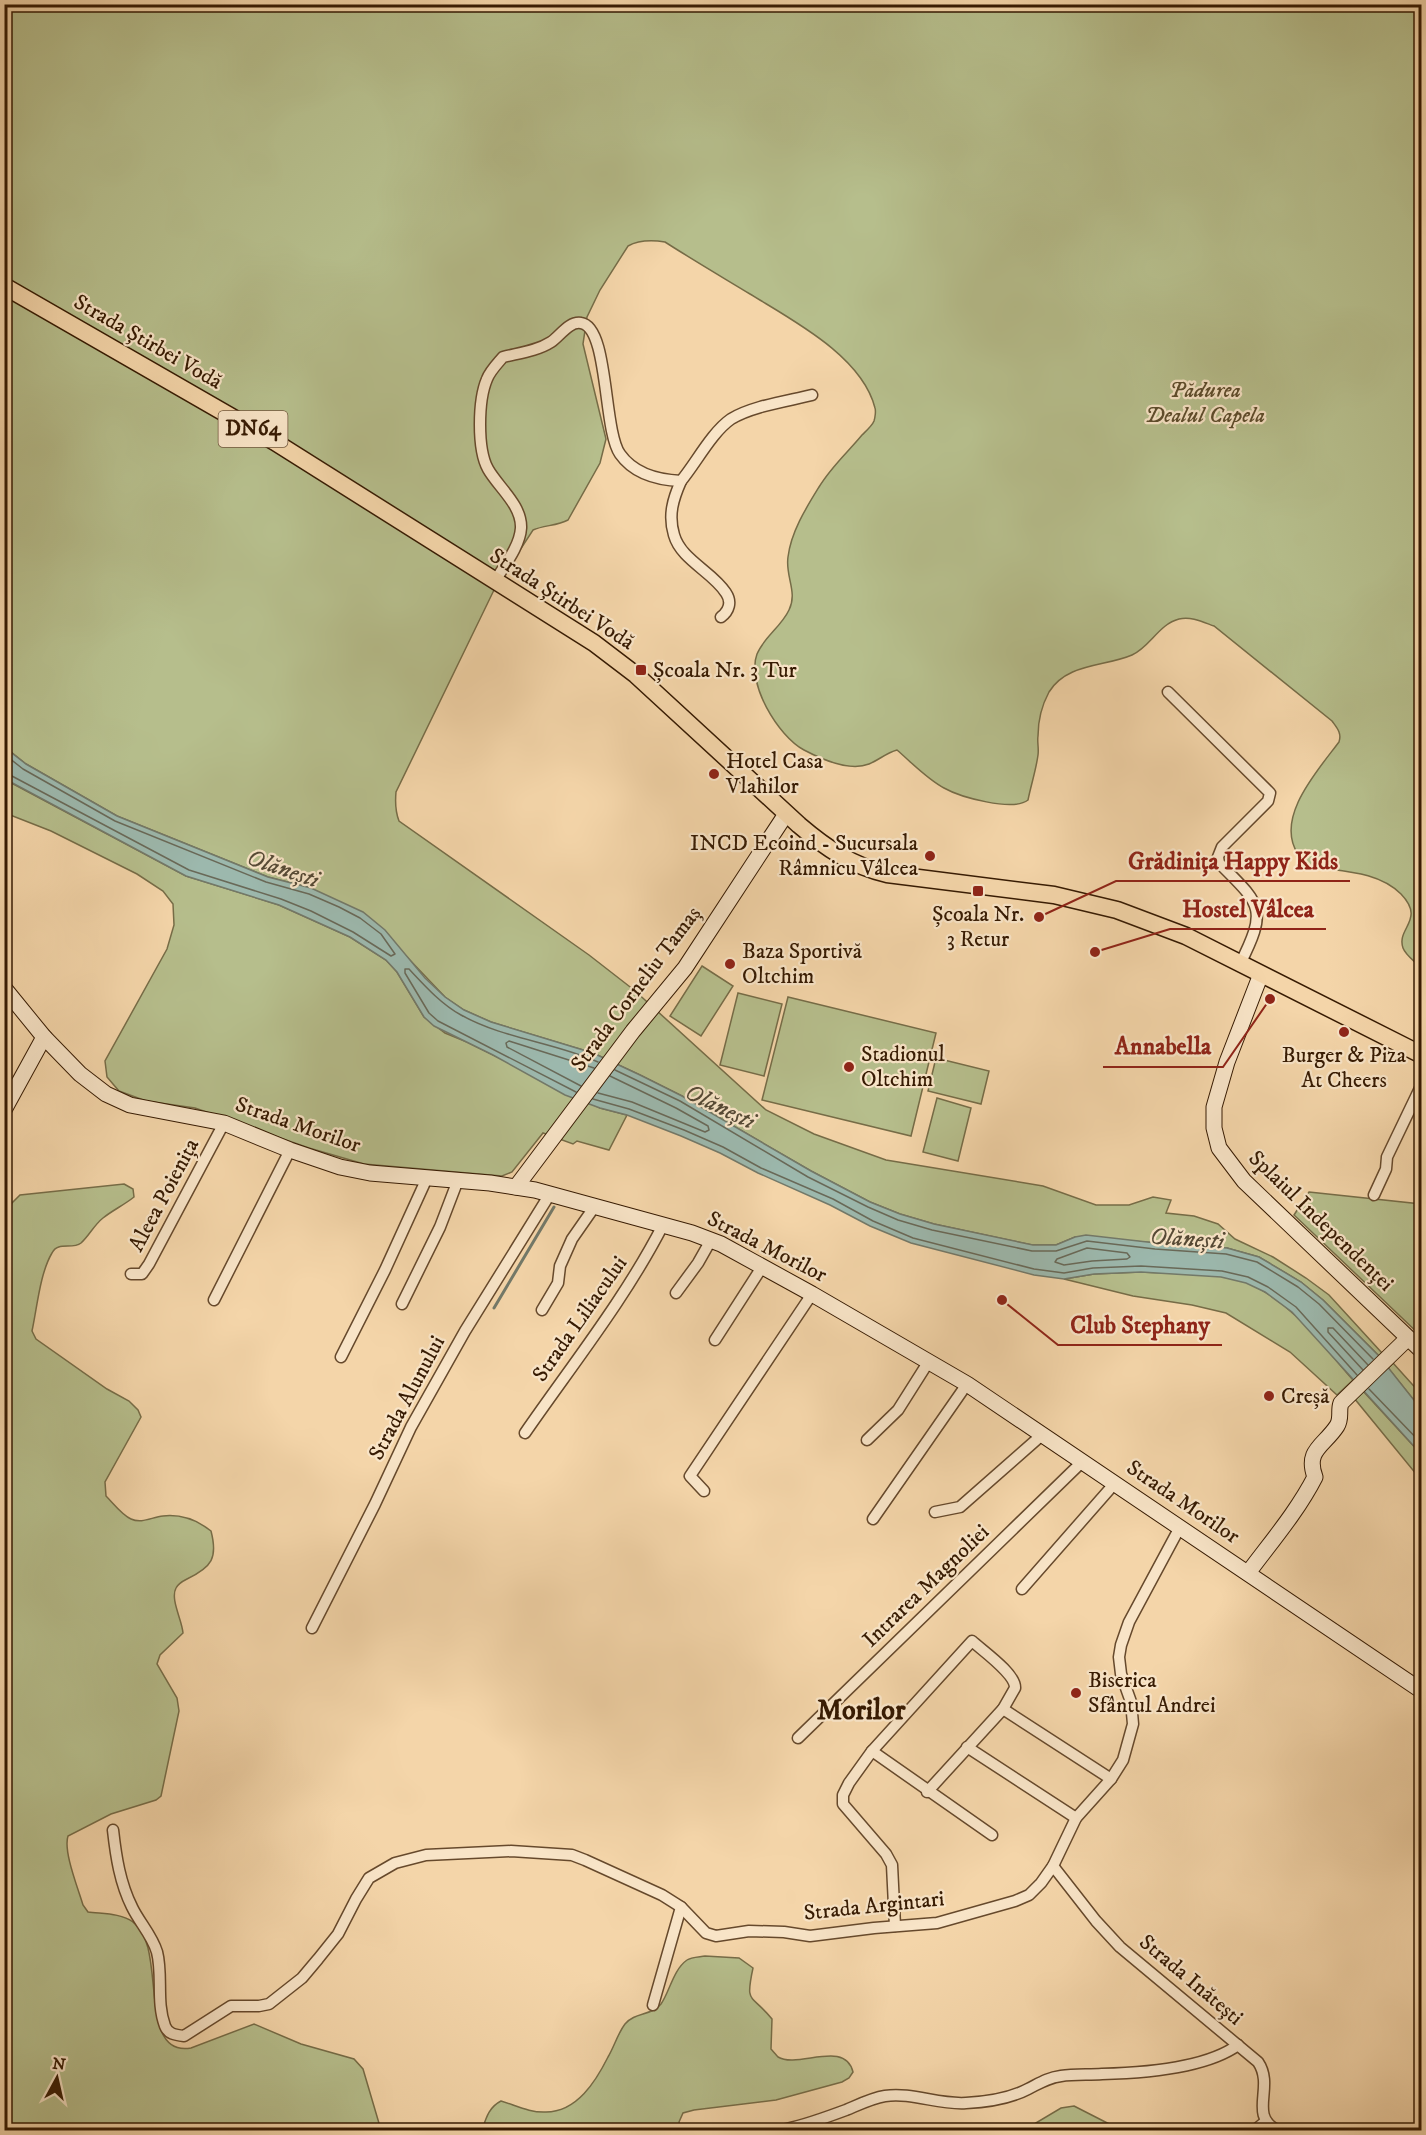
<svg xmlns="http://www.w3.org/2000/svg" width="1426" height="2135" font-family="'IM FELL DW Pica',serif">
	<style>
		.green { fill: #b6be8c; stroke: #766c47; stroke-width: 1.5 }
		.water { fill: #9cb8ad; stroke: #737969; stroke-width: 1.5 }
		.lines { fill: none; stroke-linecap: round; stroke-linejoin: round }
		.shore { stroke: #696958; stroke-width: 1.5 }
		.stream { stroke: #737969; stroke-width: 3 }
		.street-casing { stroke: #66492c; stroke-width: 13 }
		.secondary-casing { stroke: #361a02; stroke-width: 17 }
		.primary-casing { stroke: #361a02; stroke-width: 19 }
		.street { stroke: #f8e4c7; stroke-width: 10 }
		.secondary { stroke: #f8e4c7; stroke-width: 15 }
		.primary { stroke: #f4d5a9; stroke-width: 16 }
		.poi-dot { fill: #8f2418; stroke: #f8e4c7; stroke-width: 2 }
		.labels { text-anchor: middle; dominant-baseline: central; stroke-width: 4.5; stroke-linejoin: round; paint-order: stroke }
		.shield { fill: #f8e4c7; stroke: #70573d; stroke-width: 1.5 }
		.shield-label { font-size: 21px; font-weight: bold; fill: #361a02 }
		.street-label { font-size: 22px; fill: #361a02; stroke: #f8e4c7 }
		.park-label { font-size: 22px; font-style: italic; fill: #5c4b2b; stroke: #f8e4c7 }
		.poi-label { font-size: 22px; fill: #361a02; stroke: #f8e4c7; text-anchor: start }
		.water-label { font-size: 24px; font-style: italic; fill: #554935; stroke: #f8e4c7 }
		.district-label { font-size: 28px; font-weight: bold; fill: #361a02; stroke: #f8e4c7 }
		.leader { fill: none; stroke: #8f2418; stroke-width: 2 }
		.callout-dot { fill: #8f2418; stroke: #f8e4c7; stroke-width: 2 }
		.callout-label { font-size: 24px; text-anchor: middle; font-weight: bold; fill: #8f2418; stroke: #f8e4c7; stroke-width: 4.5; stroke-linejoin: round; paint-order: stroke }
	</style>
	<rect width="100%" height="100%" fill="#f4d5a9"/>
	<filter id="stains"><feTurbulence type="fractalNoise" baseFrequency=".00333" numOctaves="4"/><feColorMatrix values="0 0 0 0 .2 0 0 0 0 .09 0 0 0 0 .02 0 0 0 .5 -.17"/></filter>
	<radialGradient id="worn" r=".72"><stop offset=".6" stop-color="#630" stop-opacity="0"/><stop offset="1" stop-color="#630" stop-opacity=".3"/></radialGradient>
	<!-- green -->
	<g class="green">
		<path d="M 4,5 L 1421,5 L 1421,968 C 1416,962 1406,956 1403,948 C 1396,928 1426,920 1401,894 C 1382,875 1354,872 1329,869 C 1323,868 1316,868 1311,867 C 1305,865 1301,859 1298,854 C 1274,818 1318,770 1339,742 C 1342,733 1337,728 1332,721 L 1214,626 C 1203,622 1191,616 1179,619 C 1159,624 1150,647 1132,655 C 1104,667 1067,663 1049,692 C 1042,705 1038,721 1038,736 C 1037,742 1039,748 1038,755 C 1036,770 1031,785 1028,800 C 1013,812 960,797 944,788 C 927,779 911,762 897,750 C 886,753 879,760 869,764 C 849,772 821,759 804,750 C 778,736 746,683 757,654 C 764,637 781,627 789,610 C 798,592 785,576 788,557 C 791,532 806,508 819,487 C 831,467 848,452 862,435 C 866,431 872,426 874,421 C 875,418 876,411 875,408 C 862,356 792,320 750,294 C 722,277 693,260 665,242 C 652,240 639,240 628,246 L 600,290 L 587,317 L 583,344 L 606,439 L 600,463 L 568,520 C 557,526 544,525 533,530 L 494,590 L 396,792 C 395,803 395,811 399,821 L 589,955 L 634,990 L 766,1110 L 814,1134 L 886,1160 L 1043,1186 L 1096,1205 L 1129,1205 L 1153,1197 L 1171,1200 L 1166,1213 L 1194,1216 L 1218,1224 L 1235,1239 L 1273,1257 L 1306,1278 L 1329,1295 L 1382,1353 L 1379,1356 L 1323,1300 L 1301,1282 L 1259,1257 L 1227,1248 L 1075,1237 L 1056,1245 L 1032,1245 L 934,1224 L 900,1214 L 870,1202 L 811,1171 L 682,1096 L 640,1075 L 593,1053 L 491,1022 L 464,1010 L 445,997 L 407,957 L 311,888 L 268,877 L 117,816 L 26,764 L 5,747 Z"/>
		<path d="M 4,779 L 186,876 L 279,905 L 350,937 L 386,960 L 397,972 L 424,1017 L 445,1033 L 467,1042 L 600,1108 L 627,1115 L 609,1150 L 577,1141 L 573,1144 L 543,1133 L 512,1172 L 502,1176 L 364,1164 L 309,1148 L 195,1108 L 146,1101 L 119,1091 L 107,1077 L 105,1061 L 167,949 L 174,925 L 173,904 L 163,891 L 137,874 L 51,831 L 5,813 Z"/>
		<path d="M 702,966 L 733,986 L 701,1036 L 670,1016 Z"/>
		<path d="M 738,993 L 782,1004 L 764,1076 L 720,1065 Z"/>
		<path d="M 788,997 L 936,1033 L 911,1136 L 762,1100 Z"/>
		<path d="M 936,1058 L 989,1071 L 981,1104 L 928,1091 Z"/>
		<path d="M 937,1098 L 971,1108 L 958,1161 L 923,1152 Z"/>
		<path d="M 124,1184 L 133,1189 L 134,1197 C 124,1205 113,1210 103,1218 C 94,1225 89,1236 81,1243 C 72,1250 58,1241 52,1253 C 40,1273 37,1308 32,1331 L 36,1339 L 107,1389 L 129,1401 L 138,1410 L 141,1417 L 105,1482 L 106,1496 C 113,1503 122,1515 131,1519 C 142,1524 152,1517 163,1516 C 181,1514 197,1520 211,1531 C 218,1558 212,1567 187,1579 C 183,1581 178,1584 176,1588 C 170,1599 182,1620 183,1633 L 160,1655 L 157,1664 L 177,1698 L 179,1711 L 161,1796 L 156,1800 L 111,1814 L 68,1836 C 63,1851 78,1888 83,1905 L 88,1912 C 102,1914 121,1913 133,1922 C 168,1945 136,2058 191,2048 L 254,2024 L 301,2044 L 354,2059 L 363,2069 L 381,2130 L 5,2130 L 4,1222 L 12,1203 L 20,1195 Z"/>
		<path d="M 1309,1192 L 1421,1204 L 1421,1336 L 1294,1215 Z"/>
		<path d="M 1141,1272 C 1173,1274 1218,1271 1248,1283 C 1292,1302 1322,1345 1353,1380 L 1337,1395 L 1290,1352 L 1226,1313 L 1192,1305 L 1133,1296 L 1064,1279 L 1094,1274 Z"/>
		<path d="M 1393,1363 L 1421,1394 L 1421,1409 L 1388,1368 Z"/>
		<path d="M 1363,1391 L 1421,1454 L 1421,1480 L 1354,1398 Z"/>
		<path d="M 705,1956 L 739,1958 L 753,1968 C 745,2005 751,1993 772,2019 L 771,2049 C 772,2050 777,2056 778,2057 C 798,2069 845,2039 853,2072 L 849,2078 L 842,2082 L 776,2100 L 694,2110 L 683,2113 L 679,2122 L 681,2130 L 482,2130 C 486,2118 489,2107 501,2101 C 515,2105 530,2113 546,2112 C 577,2112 596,2081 608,2057 C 614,2047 618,2033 625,2024 C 635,2012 651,2016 661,2004 C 670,1991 673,1970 687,1960 C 691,1957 699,1957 705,1956 Z"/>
		<path d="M 1074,2106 L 1121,2130 L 1024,2130 L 1061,2108 Z"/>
	</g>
	<!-- water -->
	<path class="water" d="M 4,747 L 26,764 L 117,816 L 268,877 L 311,888 L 363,912 L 385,930 L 425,978 L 445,997 L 464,1010 L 491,1022 L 593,1053 L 640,1075 L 682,1096 L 811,1171 L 870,1202 L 900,1214 L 934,1224 L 1033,1245 L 1056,1245 L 1075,1237 L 1086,1235 L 1156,1243 L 1227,1248 L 1259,1257 L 1301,1282 L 1323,1300 L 1379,1356 L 1421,1409 L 1421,1454 L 1292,1312 L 1265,1292 L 1246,1283 L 1221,1277 L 1141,1272 L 1094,1274 L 1064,1279 L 1034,1275 L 911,1243 L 870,1226 L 830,1205 L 758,1173 L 720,1153 L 681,1136 L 627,1115 L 600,1108 L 565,1095 L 493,1055 L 434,1026 L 424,1017 L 397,972 L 386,960 L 350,937 L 279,905 L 186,876 L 5,779 Z"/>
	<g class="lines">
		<!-- shore -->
		<g class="shore">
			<path d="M 4,754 L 23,769 L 115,821 L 266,882 L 309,894 L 339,907 L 360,918 L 381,934 L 395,954 L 391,956 L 353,932 L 311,911 L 281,899 L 189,870 L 10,775 L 4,774"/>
			<path d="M 615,1070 L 680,1101 L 808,1177 L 868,1207 L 898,1220 L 932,1230 L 1032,1251 L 1056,1251 L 1087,1241 L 1155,1249 L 1226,1254 L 1257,1262 L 1298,1287 L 1319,1304 L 1373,1359"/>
			<path d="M 581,1086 L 507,1047 L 506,1043 L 509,1041 L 594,1068"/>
			<path d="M 576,1092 L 438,1021 L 429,1013 L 405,973 L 405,969 L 409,969 C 425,986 441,1004 461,1015 C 504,1039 554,1042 598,1062"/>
			<path d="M 598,1093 L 632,1102 L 705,1132 L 709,1130 L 708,1126 L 676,1108 L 610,1076"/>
			<path d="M 593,1099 L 629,1109 L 684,1130 L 723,1147 L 761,1168 L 833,1199 L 873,1221 L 913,1238 L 1034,1269 L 1064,1273 L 1093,1268 L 1141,1266 L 1222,1271 L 1248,1277 L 1268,1287 L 1296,1307 L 1357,1375"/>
			<path d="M 1087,1248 L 1127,1253 L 1130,1257 L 1127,1259 L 1092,1261 L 1064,1265 L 1055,1262 L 1057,1259 Z"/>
			<path d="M 1363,1370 L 1328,1332 L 1328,1328 L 1333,1328 L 1368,1365"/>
			<path d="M 1369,1389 L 1422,1444"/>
		</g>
		<!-- stream -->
		<path class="stream" d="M 494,1308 L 554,1207"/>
		<!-- street casing -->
		<g class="street-casing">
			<g id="street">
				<path d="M 681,481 C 673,499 668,515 674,535 C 681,560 713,572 726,593 C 732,602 729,611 721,617"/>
				<path d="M 495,581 C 504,566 520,546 521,528 C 522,505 498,487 488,469 C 477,449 478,400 487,379 C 490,371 497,364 503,357 C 519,353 537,351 551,342 C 560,336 569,321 581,323 C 609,327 603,430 620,454 C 634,474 658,480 681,481 C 696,463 712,432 731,419 C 752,406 788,401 812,395"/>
				<path d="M 1168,692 L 1270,793 L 1268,801 L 1222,847 L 1218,857 L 1219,863 C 1261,905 1268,908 1240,964"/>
				<path d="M 1374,1195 L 1386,1169 L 1387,1157 L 1422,1084"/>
				<path d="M 131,1274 L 142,1274 L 149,1264 L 224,1123"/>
				<path d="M 676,1293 L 698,1263 L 711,1240"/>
				<path d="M 214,1300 L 290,1150"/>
				<path d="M 402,1304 L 440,1227 L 458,1180"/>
				<path d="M 542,1310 L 558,1283 L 560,1266 L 572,1239 L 595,1206"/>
				<path d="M 715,1340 L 762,1267"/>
				<path d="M 341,1357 L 385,1270 L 427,1178"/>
				<path d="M 525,1433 C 572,1365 625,1299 663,1225"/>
				<path d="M 867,1440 L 898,1410 L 929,1361"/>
				<path d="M 704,1491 L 690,1476 L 812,1294"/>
				<path d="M 935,1512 L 960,1507 L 1043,1434"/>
				<path d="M 873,1519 L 967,1384"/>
				<path d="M 1022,1589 L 1115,1483"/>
				<path d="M 312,1628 L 375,1504 L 411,1427 L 465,1331 L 550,1194"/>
				<path d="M 1003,1709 L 1111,1779"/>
				<path d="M 798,1738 L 1083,1461"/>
				<path d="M 967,1747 L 1076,1818"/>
				<path d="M 872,1751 L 992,1835"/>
				<path d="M 113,1830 C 116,1857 120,1883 132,1907 C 139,1922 152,1935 157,1952 C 163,1975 156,2002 165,2026 C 168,2034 175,2035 184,2036 L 231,2006 L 259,2006 L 269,2004 L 302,1978 L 318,1959 L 338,1934 L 356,1899 L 369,1878 L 395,1863 L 426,1855 L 511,1851 L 572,1855 L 585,1860 L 662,1895 L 681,1907 L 706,1933 L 716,1936 L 749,1931 L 784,1932 L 810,1936 L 874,1928 L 937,1923 L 1015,1901 L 1029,1895 L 1041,1883 L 1053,1866 L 1076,1818 L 1111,1779 L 1123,1760 L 1133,1724 L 1131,1702 L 1121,1674 L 1119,1657 L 1121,1645 L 1129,1622 L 1180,1527"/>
				<path d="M 1053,1866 L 1096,1921 L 1120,1947 L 1258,2062 C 1275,2087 1248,2115 1277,2130"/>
				<path d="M 895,1926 L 892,1865 L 886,1854 L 843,1804 L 843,1795 L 849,1783 L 872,1751 L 972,1641 C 983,1651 1016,1674 1015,1688 L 1003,1709 L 927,1792"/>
				<path d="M 653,2005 L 681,1907"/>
				<path d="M 781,2130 C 804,2126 824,2118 846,2110 C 858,2105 872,2098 885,2096 C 912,2092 939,2105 966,2103 C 986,2102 1009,2099 1028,2089 C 1040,2083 1047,2078 1061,2076 C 1074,2074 1089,2075 1102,2074 C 1142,2073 1205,2069 1238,2045"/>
				<path d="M 1255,2130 L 1265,2122"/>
			</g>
		</g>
		<!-- secondary casing -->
		<g class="secondary-casing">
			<g id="secondary">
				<path d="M 1261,974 L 1227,1062 L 1214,1107 L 1214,1128 L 1219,1148 L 1244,1181 L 1422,1351"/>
				<path d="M 4,988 L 44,1037 L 80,1074 L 106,1094 L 130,1105 L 224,1123 L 290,1150 L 340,1167 L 370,1173 L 490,1183 L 535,1190 L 692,1233 L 721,1244 L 812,1294 L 967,1384 L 1422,1691"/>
				<path d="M 4,1110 L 44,1037"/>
				<path d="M 516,1187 L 633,1031 L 685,968 L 786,814"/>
				<path d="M 1248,1573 C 1271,1542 1297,1512 1315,1477 C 1305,1450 1324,1446 1337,1426 C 1342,1418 1338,1411 1341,1403 L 1408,1338"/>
			</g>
		</g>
		<!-- primary casing -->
		<g class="primary-casing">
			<path id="primary" d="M 4,286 L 275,442 L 594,643 L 636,675 L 799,825 C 826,848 852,866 887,874 L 1054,895 L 1117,910 L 1186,936 L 1422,1055"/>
		</g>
		<!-- street -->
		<use href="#street" class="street"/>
		<!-- secondary -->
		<use href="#secondary" class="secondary"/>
		<!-- primary -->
		<use href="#primary" class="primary"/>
	</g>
	<!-- markers -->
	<g class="poi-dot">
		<rect x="635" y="664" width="12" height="12" rx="3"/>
		<circle cx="714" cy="774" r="6"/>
		<circle cx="930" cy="856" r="6"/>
		<rect x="972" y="885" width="12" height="12" rx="3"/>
		<circle cx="730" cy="964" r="6"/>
		<circle cx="1344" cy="1032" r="6"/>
		<circle cx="849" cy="1067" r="6"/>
		<circle cx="1269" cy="1396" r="6"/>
		<circle cx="1076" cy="1693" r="6"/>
	</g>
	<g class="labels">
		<!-- shield labels -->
		<rect class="shield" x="218.5" y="411" width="69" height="36" rx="4.5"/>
		<g class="shield-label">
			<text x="253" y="429">DN64</text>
		</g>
		<!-- street labels -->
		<g class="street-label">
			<text transform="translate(148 342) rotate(30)">Strada Știrbei Vodă</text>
			<text transform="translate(562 599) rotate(33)">Strada Știrbei Vodă</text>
			<text transform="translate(636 989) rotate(-53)">Strada Corneliu Tamaș</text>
			<text transform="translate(298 1125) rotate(19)">Strada Morilor</text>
			<text transform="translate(164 1195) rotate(-62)">Aleea Poienița</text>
			<text transform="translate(1321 1221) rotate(44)">Splaiul Independenței</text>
			<text transform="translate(767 1247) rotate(27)">Strada Morilor</text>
			<text transform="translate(580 1319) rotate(-55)">Strada Liliacului</text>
			<text transform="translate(407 1398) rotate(-62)">Strada Alunului</text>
			<text transform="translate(1183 1502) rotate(34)">Strada Morilor</text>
			<text transform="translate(926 1586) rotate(-44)">Intrarea Magnoliei</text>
			<text transform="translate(874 1906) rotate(-6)">Strada Argintari</text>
			<text transform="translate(1191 1980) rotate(40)">Strada Inătești</text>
		</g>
		<!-- park labels -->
		<g class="park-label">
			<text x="1205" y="390">Pădurea<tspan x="1205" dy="25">Dealul Capela</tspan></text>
		</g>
		<!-- poi labels -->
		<g class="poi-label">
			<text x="653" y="670">Școala Nr. 3 Tur</text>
			<text x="726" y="761">Hotel Casa<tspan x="726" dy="25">Vlahilor</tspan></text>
			<text x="918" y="843" text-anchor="end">INCD Ecoind - Sucursala<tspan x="918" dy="25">Râmnicu Vâlcea</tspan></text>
			<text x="978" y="914" text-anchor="middle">Școala Nr.<tspan x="978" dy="25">3 Retur</tspan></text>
			<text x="742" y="951">Baza Sportivă<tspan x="742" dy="25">Oltchim</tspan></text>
			<text x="861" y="1054">Stadionul<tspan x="861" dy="25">Oltchim</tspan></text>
			<text x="1344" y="1055" text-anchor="middle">Burger &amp; Piza<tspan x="1344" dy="25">At Cheers</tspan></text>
			<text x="1281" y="1396">Creșă</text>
			<text x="1088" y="1680">Biserica<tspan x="1088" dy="25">Sfântul Andrei</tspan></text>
		</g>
		<!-- water labels -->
		<g class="water-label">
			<text transform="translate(283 869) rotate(19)">Olănești</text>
			<text transform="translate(720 1107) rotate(26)">Olănești</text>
			<text transform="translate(1187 1239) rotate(4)">Olănești</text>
		</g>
		<!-- district labels -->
		<g class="district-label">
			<text x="861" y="1710">Morilor</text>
		</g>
	</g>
	<!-- callouts -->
	<path class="leader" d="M1039 917L1116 881H1350M1095 952L1170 929H1326M1270 999L1223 1067H1103M1002 1300L1058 1345H1222"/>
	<g class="callout-dot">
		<circle cx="1039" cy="917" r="6"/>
		<circle cx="1095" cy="952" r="6"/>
		<circle cx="1270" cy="999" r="6"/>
		<circle cx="1002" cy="1300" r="6"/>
	</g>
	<g class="callout-label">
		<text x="1233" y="869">Grădinița Happy Kids</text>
		<text x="1248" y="917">Hostel Vâlcea</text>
		<text x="1163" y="1054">Annabella</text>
		<text x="1140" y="1333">Club Stephany</text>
	</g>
	<!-- margin -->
	<rect width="1426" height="2135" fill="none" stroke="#f4d5a9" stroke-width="24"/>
	<rect x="6" y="6" width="1414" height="2123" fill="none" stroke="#361a02" stroke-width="3"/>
	<rect x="12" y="12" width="1402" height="2111" fill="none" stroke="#361a02" stroke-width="1.5"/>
	<!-- north arrow -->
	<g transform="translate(57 2078) rotate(8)" stroke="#f8e4c7" stroke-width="4.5" paint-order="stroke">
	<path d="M0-4.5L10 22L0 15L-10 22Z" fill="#361a02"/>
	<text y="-9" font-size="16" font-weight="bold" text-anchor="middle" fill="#361a02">N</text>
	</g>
	<rect width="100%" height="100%" filter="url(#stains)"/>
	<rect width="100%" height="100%" fill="url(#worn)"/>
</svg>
